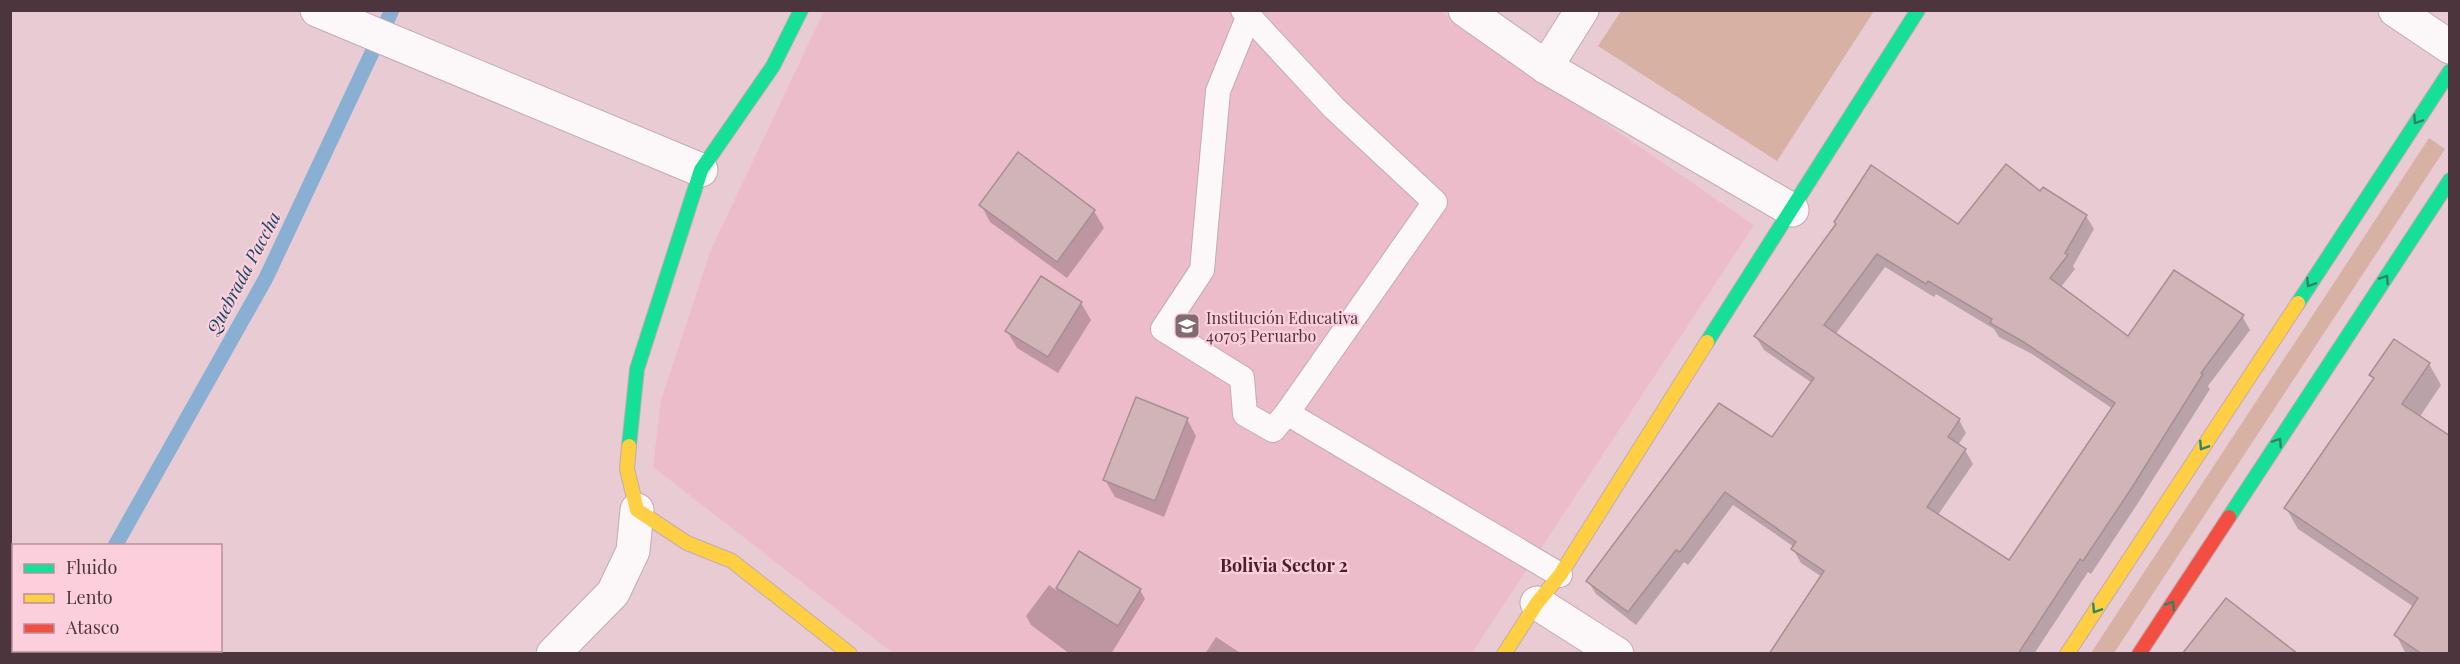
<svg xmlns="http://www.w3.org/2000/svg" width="2460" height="664" font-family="'Playfair Display',serif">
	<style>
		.built { fill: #edbccb }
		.green { fill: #d7b2a4 }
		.shadow { fill: #0003; fill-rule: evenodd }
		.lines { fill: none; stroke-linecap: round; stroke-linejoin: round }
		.stream { stroke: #89b0d2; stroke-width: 15 }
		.building { fill: #d0b4b8; stroke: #a68f94; stroke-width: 1.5; fill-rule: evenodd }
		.lane-casing { stroke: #c3abb2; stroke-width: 26 }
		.street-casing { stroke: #c3abb2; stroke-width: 35 }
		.fast-casing { stroke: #c3abb2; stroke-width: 16 }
		.slow-casing { stroke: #c3abb2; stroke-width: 16 }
		.jam-casing { stroke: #c3abb2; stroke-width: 16 }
		.lane { stroke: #fcf7f9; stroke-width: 24 }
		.street { stroke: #fcf7f9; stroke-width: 33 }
		.fast { stroke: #16e098; stroke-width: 14 }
		.slow { stroke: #ffcf43; stroke-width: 14 }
		.jam { stroke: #f24e42; stroke-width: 14 }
		.oneway { stroke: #348265 }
		.labels { text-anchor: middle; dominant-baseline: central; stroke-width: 4.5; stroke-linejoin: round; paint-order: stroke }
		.poi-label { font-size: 16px; fill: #4c353c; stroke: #fdcfdc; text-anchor: start }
		.water-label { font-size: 18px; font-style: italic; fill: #134967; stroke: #fdcfdc }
		.neighbourhood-label { font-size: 18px; font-weight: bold; fill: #4a202f; stroke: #fdcfdc }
	</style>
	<rect width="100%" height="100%" fill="#e9cbd4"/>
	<!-- built -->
	<path class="built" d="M 824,11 L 1441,11 L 1754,225 L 1472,653 L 893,653 L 653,467 L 661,400 L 710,252 Z"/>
	<!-- green -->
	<g class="green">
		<path d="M 1621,11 L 1621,10 L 1874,11 L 1777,161 L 1598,46 Z"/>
		<path d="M 2429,138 L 2445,149 L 2114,653 L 2091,653 Z"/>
	</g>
	<!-- shadow -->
	<g class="shadow">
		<path d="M 2041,193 L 2086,216 L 2094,229 L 2073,266 L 2075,269 L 2061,287 L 2129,338 L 2242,316 L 2250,330 L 2208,386 L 2210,389 L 2138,503 L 2091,574 L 2088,572 L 2034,654 L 1771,654 L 1822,577 L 1801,563 L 1793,549 L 1794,547 L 1733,505 L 1688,565 L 1684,562 L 1636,625 L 1596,594 L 1588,581 L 1773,439 L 1812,383 L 1764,350 L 1756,337 L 1837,225 L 1959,226 ZM 1885,267 L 1934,297 L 1936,294 L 1994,329 L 1999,337 L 2032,354 L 2113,409 L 2009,562 L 1938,515 L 1973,464 L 1965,450 L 1958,445 L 1966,433 L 1959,420 L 1835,335 Z"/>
		<path d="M 981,205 L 1094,211 L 1104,228 L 1067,278 L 990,222 Z"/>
		<path d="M 1081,303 L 1091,320 L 1058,373 L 1017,348 L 1007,331 Z"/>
		<path d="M 2395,341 L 2429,364 L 2441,385 L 2419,418 L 2450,654 L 2406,654 L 2396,635 L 2414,607 L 2298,529 L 2286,508 L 2374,380 L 2371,375 Z"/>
		<path d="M 1187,419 L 1196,436 L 1164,517 L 1115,497 L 1105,480 Z"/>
		<path d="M 1079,553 L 1140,590 L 1145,599 L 1111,654 L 1070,654 L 1031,625 L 1026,616 L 1049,585 L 1056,590 Z"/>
		<path d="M 1216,637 L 1242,654 L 1205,654 Z"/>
	</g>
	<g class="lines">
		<!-- stream -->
		<g class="stream">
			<path d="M 115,546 L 266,278 L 392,10"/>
			<path d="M 54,654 L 56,650"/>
		</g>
	</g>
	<!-- building -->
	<g class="building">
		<path d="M 1018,152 L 1095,210 L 1057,262 L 979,205 Z"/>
		<path d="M 2006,164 L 2040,191 L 2043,187 L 2087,215 L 2065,253 L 2068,255 L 2050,278 L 2128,336 L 2174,270 L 2244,315 L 2201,373 L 2203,374 L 2131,489 L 2083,561 L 2080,559 L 2018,654 L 1769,654 L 1824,571 L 1791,549 L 1796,542 L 1725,492 L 1680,552 L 1676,550 L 1628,612 L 1586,581 L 1719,403 L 1772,437 L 1814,378 L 1754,336 L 1836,224 L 1834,222 L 1871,165 L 1958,224 ZM 1877,254 L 1926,284 L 1928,281 L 1992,319 L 1990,323 L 2022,341 L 2115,403 L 2009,560 L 1927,507 L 1966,449 L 1948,437 L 1960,419 L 1824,325 Z"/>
		<path d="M 1041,276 L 1082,302 L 1048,357 L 1005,331 Z"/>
		<path d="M 2394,339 L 2430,363 L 2402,404 L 2450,436 L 2450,654 L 2422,654 L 2394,635 L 2418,598 L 2284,508 L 2374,378 L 2369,375 Z"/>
		<path d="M 1136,397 L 1188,418 L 1155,501 L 1103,480 Z"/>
		<path d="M 1079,551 L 1141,589 L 1118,626 L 1056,588 Z"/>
		<path d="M 2226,598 L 2298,654 L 2182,654 Z"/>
	</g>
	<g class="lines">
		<!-- lane casing -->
		<g class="lane-casing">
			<g id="lane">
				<path d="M 1243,10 L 1334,108 L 1435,202 L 1287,413"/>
				<path d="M 1249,15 L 1218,91 L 1202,270 L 1163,329 L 1242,378 L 1245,414 L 1273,430 L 1287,413 L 1560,575"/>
			</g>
		</g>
		<!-- street casing -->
		<g class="street-casing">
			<g id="street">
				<path d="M 317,10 L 701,170"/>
				<path d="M 1465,10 L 1546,67 L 1792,210"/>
				<path d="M 2395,10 L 2450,47"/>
				<path d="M 1546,67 L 1582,10"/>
				<path d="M 1537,603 L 1617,654"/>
				<path d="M 553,654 L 613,593 L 633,551 L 637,510"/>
			</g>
		</g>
		<!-- fast casing -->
		<g class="fast-casing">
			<g id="fast">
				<path d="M 2298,303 L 2450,71"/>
				<path d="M 1707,342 L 1918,10"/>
				<path d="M 629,446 L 637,369 L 701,170 L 773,66 L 801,10"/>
				<path d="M 2229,517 L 2450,180"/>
			</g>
		</g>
		<!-- slow casing -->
		<g class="slow-casing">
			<g id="slow">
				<path d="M 629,446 L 627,469 L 637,510 L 687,543 L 732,561 L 850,654"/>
				<path d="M 1504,654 L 1537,603 L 1560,575 L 1707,342"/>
				<path d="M 2067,654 L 2298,303"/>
			</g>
		</g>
		<!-- jam casing -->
		<g class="jam-casing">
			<path id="jam" d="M 2139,654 L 2229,517"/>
		</g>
		<!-- lane -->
		<use href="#lane" class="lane"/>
		<!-- street -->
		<use href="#street" class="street"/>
		<!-- fast -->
		<use href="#fast" class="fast"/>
		<!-- slow -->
		<use href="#slow" class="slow"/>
		<!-- jam -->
		<use href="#jam" class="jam"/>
	</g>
	<!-- one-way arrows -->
	<defs><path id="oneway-chevron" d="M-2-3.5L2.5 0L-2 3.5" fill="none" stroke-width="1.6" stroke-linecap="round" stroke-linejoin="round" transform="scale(1.5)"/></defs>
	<g class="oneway">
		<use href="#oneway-chevron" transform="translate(2417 120) rotate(123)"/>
		<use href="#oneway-chevron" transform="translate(2385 279) rotate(-57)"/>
		<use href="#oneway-chevron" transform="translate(2310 283) rotate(123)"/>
		<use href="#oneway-chevron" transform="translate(2278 442) rotate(-57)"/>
		<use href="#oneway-chevron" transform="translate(2203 446) rotate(123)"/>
		<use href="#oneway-chevron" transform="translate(2171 605) rotate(-57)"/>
		<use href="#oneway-chevron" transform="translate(2096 609) rotate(123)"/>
	</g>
	<!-- icons -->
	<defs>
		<g id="school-square" transform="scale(1.35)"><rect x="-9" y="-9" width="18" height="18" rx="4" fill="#836a71" stroke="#fdcfdc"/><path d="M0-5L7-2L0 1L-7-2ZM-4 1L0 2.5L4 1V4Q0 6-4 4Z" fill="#fff"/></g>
	</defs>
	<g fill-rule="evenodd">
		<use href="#school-square" x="1187" y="326"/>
	</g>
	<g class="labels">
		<!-- poi labels -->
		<g class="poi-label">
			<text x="1206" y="317">Institución Educativa<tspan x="1206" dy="18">40705 Peruarbo</tspan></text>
		</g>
		<!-- water labels -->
		<g class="water-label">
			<text transform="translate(243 273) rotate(-62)">Quebrada Paccha</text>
		</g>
		<!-- neighbourhood labels -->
		<g class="neighbourhood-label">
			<text x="1284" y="565">Bolivia Sector 2</text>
		</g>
	</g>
	<!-- border -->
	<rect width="2460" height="664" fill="none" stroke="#4c353c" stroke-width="24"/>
	<!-- legend -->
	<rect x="12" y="544" width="210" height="108" fill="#fdcfdc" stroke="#b6919c" stroke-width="1.5"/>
	<rect x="24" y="564" width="30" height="9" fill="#16e098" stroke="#b6919c" stroke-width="1.5"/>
	<text x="66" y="574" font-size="18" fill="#4c353c">Fluido</text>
	<rect x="24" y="594" width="30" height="9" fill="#ffcf43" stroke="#b6919c" stroke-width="1.5"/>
	<text x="66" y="604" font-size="18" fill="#4c353c">Lento</text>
	<rect x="24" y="624" width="30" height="9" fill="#f24e42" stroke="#b6919c" stroke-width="1.5"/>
	<text x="66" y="634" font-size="18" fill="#4c353c">Atasco</text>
</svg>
